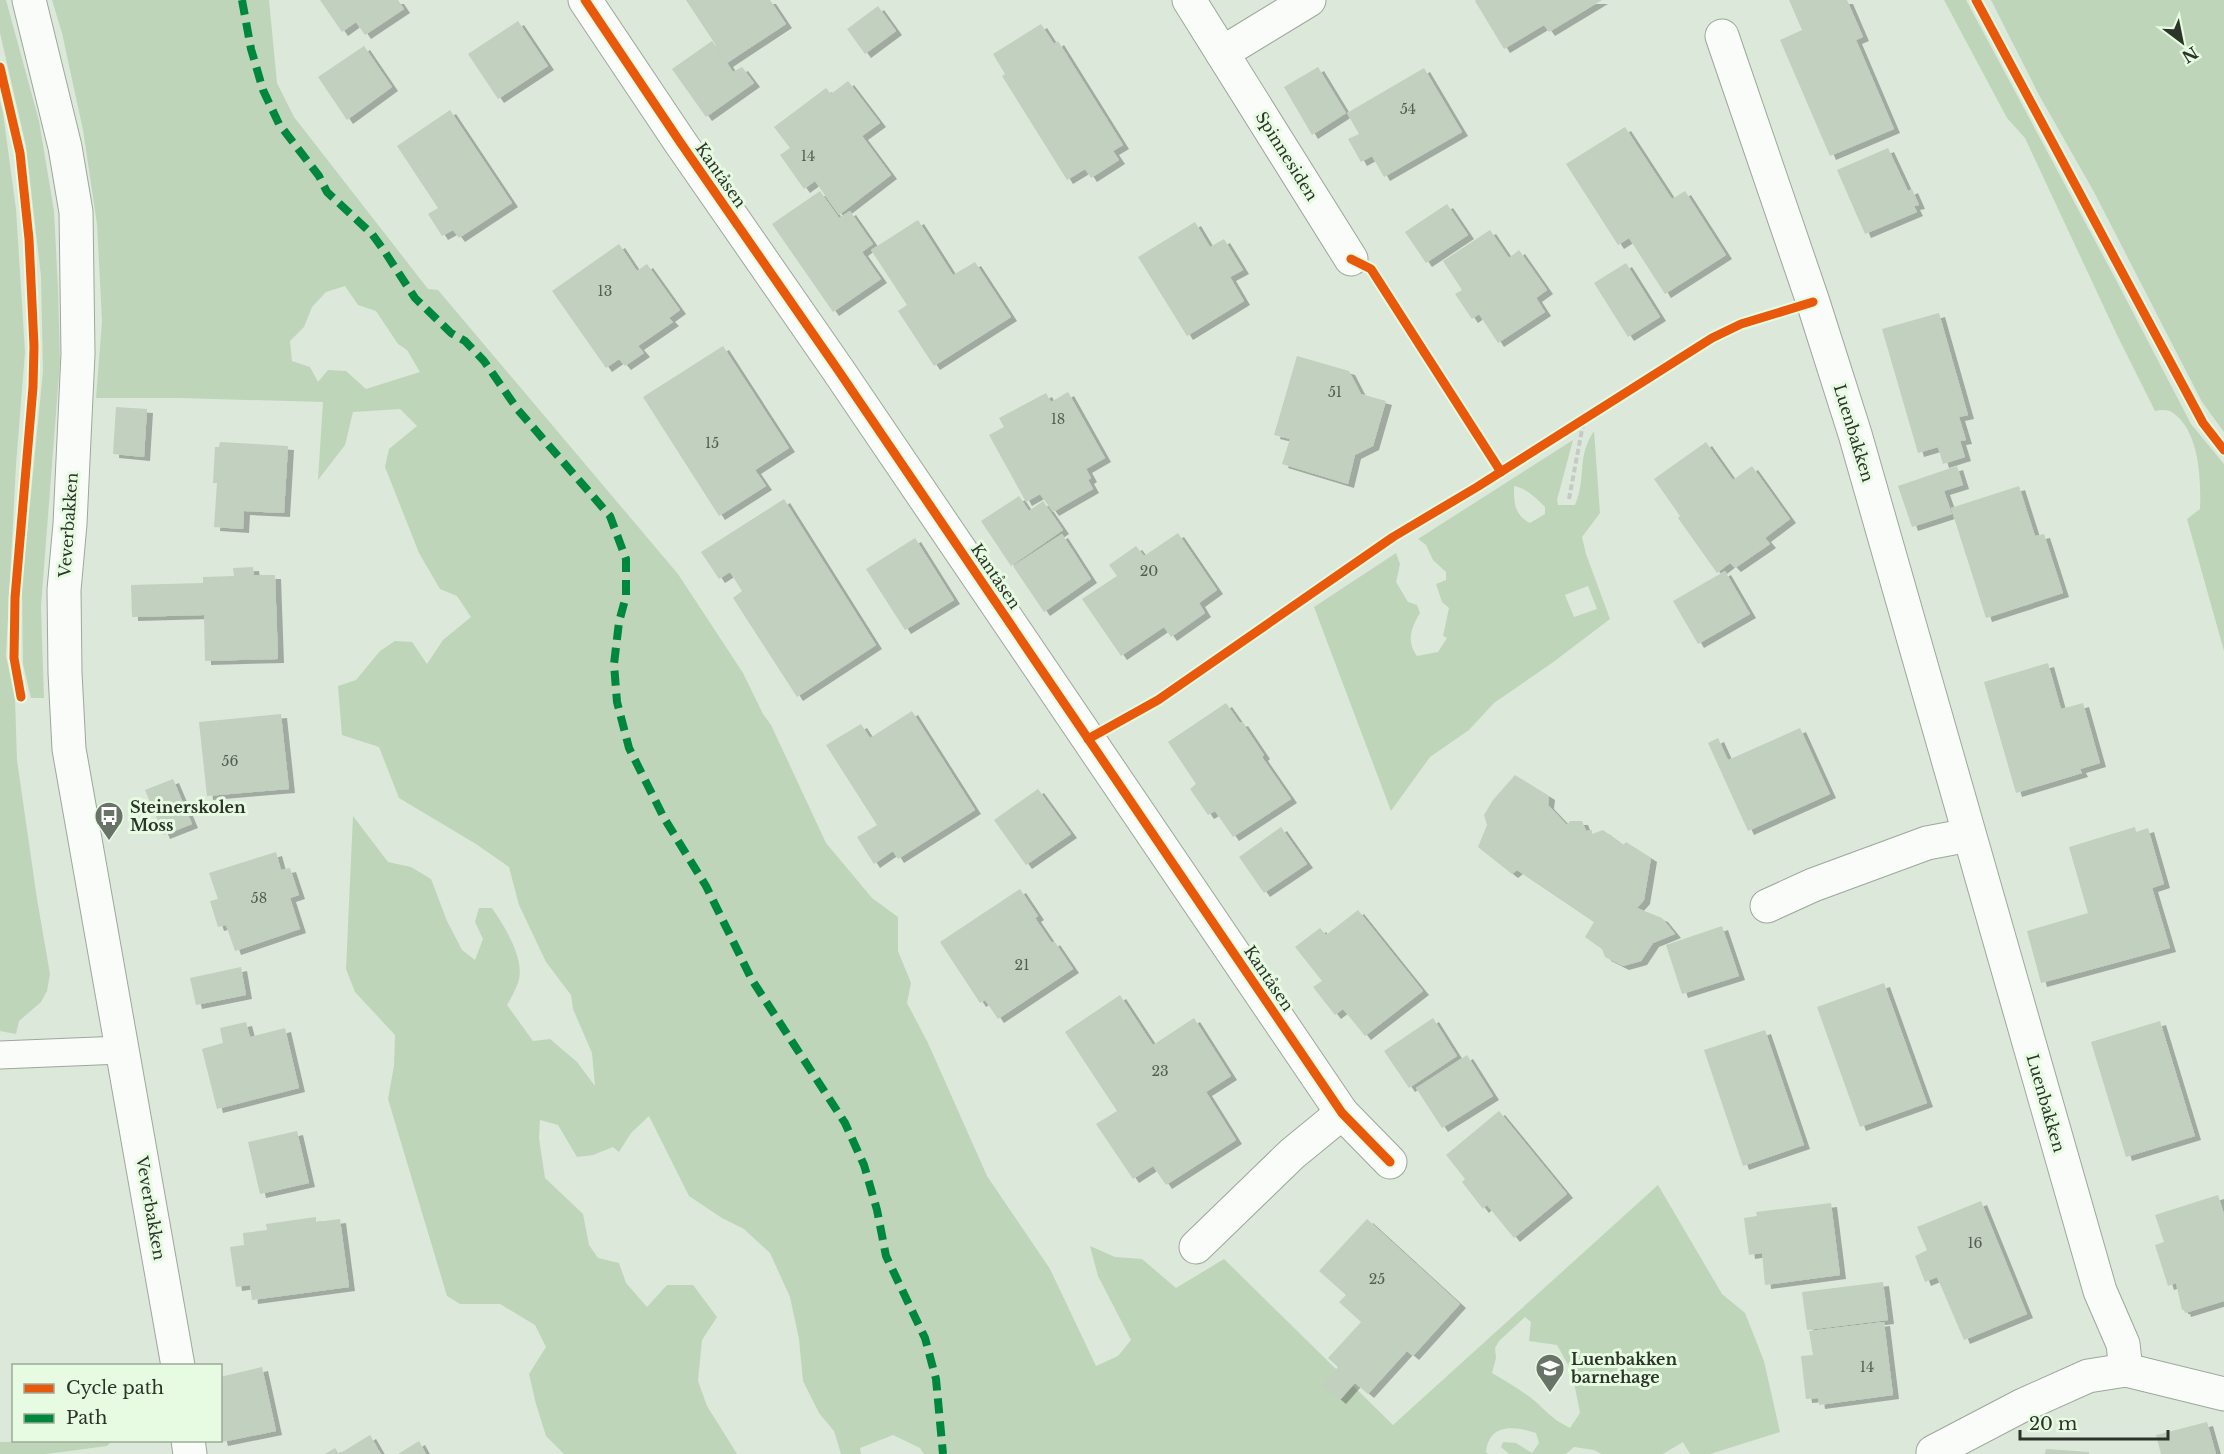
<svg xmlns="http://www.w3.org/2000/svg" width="2224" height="1454" font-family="'Libre Baskerville',serif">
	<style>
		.green { fill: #bed5ba; fill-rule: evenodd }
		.building { fill: #c1d0bf; filter: url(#shadow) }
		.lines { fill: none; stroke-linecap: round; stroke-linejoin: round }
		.lane-casing { stroke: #9ea79c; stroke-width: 29 }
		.street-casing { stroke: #9ea79c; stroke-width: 35 }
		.secondary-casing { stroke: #9ea79c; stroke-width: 35 }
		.path { stroke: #c6cac5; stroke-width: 4; stroke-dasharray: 6 3; stroke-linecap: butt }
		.lane { stroke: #fafcf9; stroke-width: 27 }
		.street { stroke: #fafcf9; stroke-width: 33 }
		.secondary { stroke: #fafcf9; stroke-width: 33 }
		.quiet { stroke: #00873e; stroke-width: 8; stroke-dasharray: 15 8; stroke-linecap: butt }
		.cycleway-casing { stroke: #e6fbe1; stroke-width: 13 }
		.cycleway { stroke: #e8590c; stroke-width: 9 }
		.labels { text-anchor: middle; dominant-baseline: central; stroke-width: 6; stroke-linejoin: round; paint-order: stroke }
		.number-label { font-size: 14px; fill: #545e52 }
		.street-label { font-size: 16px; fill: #2c342a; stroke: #e6fbe1 }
		.poi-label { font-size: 16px; font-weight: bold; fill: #2c342a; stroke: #e6fbe1; text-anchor: start }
	</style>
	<defs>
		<filter id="shadow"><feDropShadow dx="6" dy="4" stdDeviation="0" flood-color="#0004"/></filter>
	</defs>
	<rect width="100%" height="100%" fill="#dce8da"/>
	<!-- green -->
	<g class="green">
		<path d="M 0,0 L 6,0 L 39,121 L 54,211 L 58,287 L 60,362 L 41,606 L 44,698 L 31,698 L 23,664 L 22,585 L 43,371 L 41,276 L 26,146 L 0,33 Z"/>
		<path d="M 52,0 L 269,0 L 277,83 L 294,117 L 428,289 L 438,290 L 678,574 L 743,673 L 763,714 L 771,725 L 826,843 L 872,898 L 898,917 L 898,951 L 911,983 L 907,1003 L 928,1043 L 987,1176 L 1050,1269 L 1096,1366 L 1118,1356 L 1131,1340 L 1098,1276 L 1090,1246 L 1115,1257 L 1142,1259 L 1176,1288 L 1224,1259 L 1393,1425 L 1658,1185 L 1722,1294 L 1745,1313 L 1764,1361 L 1780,1432 L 1710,1454 L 1690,1454 L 1683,1442 L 1663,1454 L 1601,1454 L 1594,1450 L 1574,1447 L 1566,1454 L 1509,1454 L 1501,1447 L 1503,1442 L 1516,1443 L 1532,1453 L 1539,1443 L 1536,1433 C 1515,1426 1489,1423 1486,1452 L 1488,1454 L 924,1454 L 920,1448 L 893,1435 L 860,1448 L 861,1454 L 841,1454 L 834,1431 L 819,1413 L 803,1381 L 799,1339 L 790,1297 L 770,1253 L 744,1229 L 722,1218 L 689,1196 L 649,1116 L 631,1133 L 619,1152 L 613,1147 L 593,1155 L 577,1157 L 558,1125 L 540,1120 L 539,1138 L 545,1178 L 583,1214 L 589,1245 L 598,1258 L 619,1263 L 626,1283 L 647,1307 L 667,1285 L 693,1285 L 717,1317 L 702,1340 L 698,1381 L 707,1406 L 737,1454 L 564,1454 L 546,1436 L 536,1404 L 529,1374 L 546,1347 L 535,1325 L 500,1304 L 460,1304 L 447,1296 L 388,1099 L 394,1066 L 395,1035 L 355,992 L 346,969 L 353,816 L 388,862 L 411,867 L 431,879 L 447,921 L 462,950 L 475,960 L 483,939 L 475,922 L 479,908 L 492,908 C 505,927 526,960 518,983 C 515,991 511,998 507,1005 L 533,1041 L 550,1039 L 577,1062 L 595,1086 L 592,1053 L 573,1009 L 571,995 L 546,962 L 519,905 L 509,867 L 476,844 L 399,798 L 379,747 L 342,735 L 338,686 L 356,680 L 380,651 L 395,641 L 412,642 L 427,664 L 443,640 L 471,617 L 457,596 L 440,589 L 419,553 L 385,467 L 389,449 L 417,426 L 400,409 L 353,412 L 345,445 L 318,480 L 323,402 L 180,398 L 96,398 L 102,321 L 97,224 L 83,130 L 62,33 ZM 345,286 L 358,305 L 376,311 L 398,344 L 407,350 L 420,372 L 366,389 L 346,371 L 328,370 L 318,382 L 310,367 L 292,361 L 290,341 L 304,327 L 312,307 L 326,292 ZM 1525,1317 L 1531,1322 L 1529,1341 L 1557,1345 L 1572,1372 L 1580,1413 L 1570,1428 C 1554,1420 1549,1414 1536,1402 C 1523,1391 1507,1382 1492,1373 L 1496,1358 L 1495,1348 L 1499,1341 Z"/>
		<path d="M 1944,0 L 1966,0 L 2115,278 L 2191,424 L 2224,464 L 2224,651 L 2187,519 L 2200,509 C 2201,480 2200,432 2173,413 C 2168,409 2161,410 2155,411 L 2117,335 L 2025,138 L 2007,118 Z"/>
		<path d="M 1991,0 L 2224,0 L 2224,432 L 2202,402 L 2094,192 L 2039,95 Z"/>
		<path d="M 0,101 L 3,113 L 16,209 L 25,352 L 16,465 L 6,656 L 15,698 L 17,760 L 37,899 L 50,974 L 47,991 L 41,1002 L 19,1021 L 16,1034 L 0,1031 Z"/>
		<path d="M 1594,431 L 1600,513 L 1582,537 L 1586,554 L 1610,619 L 1552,663 L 1494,703 L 1469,730 L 1430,757 L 1391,811 L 1314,607 L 1396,553 L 1400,564 L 1396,582 L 1408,602 L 1417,605 L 1420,613 C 1411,628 1406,641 1417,656 L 1438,652 L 1447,638 L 1443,636 L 1449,608 L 1442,602 L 1436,584 L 1446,580 L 1446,572 L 1433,560 L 1426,545 L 1418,539 L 1573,440 L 1557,500 L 1558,505 L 1575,505 C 1587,477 1576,458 1594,431 ZM 1514,486 C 1526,488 1536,498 1545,507 L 1545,514 L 1530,523 C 1514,515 1514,502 1514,486 ZM 1588,586 L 1597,609 L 1574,617 L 1565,595 Z"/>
		<path d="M 103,1441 L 112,1441 L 107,1446 L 46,1454 L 0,1454 L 0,1442 Z"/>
	</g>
	<!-- building -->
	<g class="building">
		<path d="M 320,0 L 398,0 L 404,9 L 365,35 L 356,22 L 342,32 Z"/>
		<path d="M 686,0 L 770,0 L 786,24 L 727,63 L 733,72 L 742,67 L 754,83 L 706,117 L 672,69 L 712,41 L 723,56 Z"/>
		<path d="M 1476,0 L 1602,0 L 1549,32 L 1544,25 L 1504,49 L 1475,1 Z"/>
		<path d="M 1789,0 L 1847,0 L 1863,37 L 1856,40 L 1894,129 L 1830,156 L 1780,40 L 1802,30 Z"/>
		<path d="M 878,6 L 896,31 L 865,54 L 847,29 Z"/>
		<path d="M 518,21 L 548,66 L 498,99 L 468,54 Z"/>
		<path d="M 1041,24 L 1054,44 L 1058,41 L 1123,145 L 1113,151 L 1119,160 L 1091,178 L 1085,169 L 1067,180 L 1002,76 L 1005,74 L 993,54 Z"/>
		<path d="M 364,46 L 392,87 L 347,120 L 318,77 Z"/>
		<path d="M 1318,67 L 1346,113 L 1312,135 L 1284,87 Z"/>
		<path d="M 1424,68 L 1462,132 L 1384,177 L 1372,156 L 1361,162 L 1348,139 L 1359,134 L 1347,113 Z"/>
		<path d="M 848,81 L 880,123 L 862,136 L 891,175 L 839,215 L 815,181 L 804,189 L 780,155 L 790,148 L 774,127 L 826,88 L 831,94 Z"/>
		<path d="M 450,110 L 512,203 L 459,238 L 453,230 L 442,236 L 428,214 L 438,208 L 397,146 Z"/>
		<path d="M 1625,127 L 1672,199 L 1685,191 L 1726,255 L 1665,294 L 1629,238 L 1618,245 L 1566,164 Z"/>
		<path d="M 1888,148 L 1908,191 L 1912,189 L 1919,205 L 1914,206 L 1917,212 L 1865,234 L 1837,170 Z"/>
		<path d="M 820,191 L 839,218 L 850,211 L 873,244 L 862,252 L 881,279 L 833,312 L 772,224 Z"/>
		<path d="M 1447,204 L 1468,235 L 1426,263 L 1405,232 Z"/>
		<path d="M 918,220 L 953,275 L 975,262 L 1011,317 L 934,366 L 898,311 L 907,305 L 871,250 Z"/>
		<path d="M 1195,222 L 1210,247 L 1224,239 L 1243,270 L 1230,277 L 1244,301 L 1187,336 L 1138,257 Z"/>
		<path d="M 1490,230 L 1509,258 L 1519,250 L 1547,290 L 1536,298 L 1545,312 L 1498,343 L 1479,314 L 1472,319 L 1455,294 L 1462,290 L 1443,261 Z"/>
		<path d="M 619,244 L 637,271 L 647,264 L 680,310 L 669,318 L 673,322 L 638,346 L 644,353 L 625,366 L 619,359 L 606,368 L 552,291 Z"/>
		<path d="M 1626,263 L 1660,317 L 1628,337 L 1594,283 Z"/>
		<path d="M 1939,313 L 1968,415 L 1959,417 L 1966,440 L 1960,441 L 1965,457 L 1943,464 L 1938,447 L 1918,453 L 1882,329 Z"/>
		<path d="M 723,346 L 789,448 L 755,470 L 766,486 L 719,516 L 643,397 Z"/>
		<path d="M 1297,356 L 1349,371 L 1361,394 L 1386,401 L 1373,446 L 1355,455 L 1348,484 L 1282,464 L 1290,439 L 1274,435 Z"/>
		<path d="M 1068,392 L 1105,458 L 1086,469 L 1091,478 L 1088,480 L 1093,489 L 1053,512 L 1040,494 L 1026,502 L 989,435 L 1004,427 L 999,418 L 1046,393 L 1051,402 Z"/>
		<path d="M 116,407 L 147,409 L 144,457 L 113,454 Z"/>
		<path d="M 220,442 L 288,446 L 284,513 L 244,511 L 243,529 L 214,527 L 217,483 L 213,483 L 215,447 L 219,447 Z"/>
		<path d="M 1706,442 L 1733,480 L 1752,466 L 1790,519 L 1765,538 L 1770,544 L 1735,568 L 1730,563 L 1717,573 L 1678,518 L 1680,516 L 1654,479 Z"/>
		<path d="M 1957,466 L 1963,485 L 1944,491 L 1952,514 L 1912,527 L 1898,486 Z"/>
		<path d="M 2019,486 L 2035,536 L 2044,534 L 2063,593 L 1986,618 L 1951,508 Z"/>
		<path d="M 1019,496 L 1029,511 L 1043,501 L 1063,530 L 1011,566 L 981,521 Z"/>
		<path d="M 784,499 L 876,645 L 797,697 L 733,598 L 742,591 L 730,572 L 719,579 L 701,552 Z"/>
		<path d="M 1178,533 L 1217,590 L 1199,603 L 1205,613 L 1171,637 L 1164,627 L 1121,656 L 1082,599 L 1117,576 L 1109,565 L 1136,546 L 1144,556 Z"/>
		<path d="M 1062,534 L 1091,579 L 1044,612 L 1013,566 Z"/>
		<path d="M 915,538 L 954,600 L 905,630 L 866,569 Z"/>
		<path d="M 253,567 L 254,575 L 275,575 L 278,659 L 205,661 L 204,615 L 132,617 L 131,585 L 203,583 L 203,577 L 234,576 L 233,568 Z"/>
		<path d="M 1725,571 L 1750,614 L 1698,644 L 1673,601 Z"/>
		<path d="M 2048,663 L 2061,709 L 2083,703 L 2100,763 L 2080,769 L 2082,773 L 2016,793 L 1984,682 Z"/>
		<path d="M 1226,703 L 1240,723 L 1242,722 L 1264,755 L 1262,757 L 1291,799 L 1233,837 L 1215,811 L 1208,815 L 1190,789 L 1196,784 L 1168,742 Z"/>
		<path d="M 912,711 L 975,810 L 898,859 L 893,851 L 874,864 L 857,837 L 877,825 L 826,745 L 861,724 L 870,738 Z"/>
		<path d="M 281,714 L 289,789 L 207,796 L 199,722 Z"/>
		<path d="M 1800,728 L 1830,794 L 1748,831 L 1708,743 L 1718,738 L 1728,760 Z"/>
		<path d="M 1515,775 L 1549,796 L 1548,805 L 1567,825 L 1570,821 L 1582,821 L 1586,831 L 1592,830 L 1592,834 L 1603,830 L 1623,845 L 1626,842 L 1651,858 L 1644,900 L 1637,908 L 1662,918 L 1675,934 L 1653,943 L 1641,961 L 1623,966 L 1605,957 L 1602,949 L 1585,937 L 1594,922 L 1517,870 L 1512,874 L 1478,847 L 1487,825 L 1484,815 L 1493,800 Z"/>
		<path d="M 173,779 L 192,824 L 164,835 L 145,790 Z"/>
		<path d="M 1038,789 L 1071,834 L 1026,865 L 994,820 Z"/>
		<path d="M 1281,827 L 1307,864 L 1264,893 L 1239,857 Z"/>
		<path d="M 2135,827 L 2136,832 L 2148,828 L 2164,884 L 2152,888 L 2170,948 L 2041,983 L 2027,931 L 2088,913 L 2069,847 Z"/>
		<path d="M 276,852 L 281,870 L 290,868 L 299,895 L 290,898 L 300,929 L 235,951 L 226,925 L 218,927 L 210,901 L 218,899 L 209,873 Z"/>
		<path d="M 1020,889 L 1038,916 L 1035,918 L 1052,943 L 1054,941 L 1073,969 L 998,1019 L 985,1000 L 980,1003 L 940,942 Z"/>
		<path d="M 1358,910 L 1423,991 L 1365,1036 L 1343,1009 L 1335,1015 L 1313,987 L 1322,981 L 1295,947 L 1320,928 L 1326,935 Z"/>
		<path d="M 1722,926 L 1739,976 L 1682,994 L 1666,945 Z"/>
		<path d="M 241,967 L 246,995 L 196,1005 L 190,978 Z"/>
		<path d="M 1884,983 L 1927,1103 L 1860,1127 L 1817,1007 Z"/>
		<path d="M 1120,995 L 1153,1045 L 1194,1018 L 1231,1076 L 1206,1092 L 1236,1140 L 1166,1185 L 1153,1166 L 1133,1179 L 1096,1124 L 1117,1111 L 1065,1032 Z"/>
		<path d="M 1433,1018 L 1457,1056 L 1409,1088 L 1384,1051 Z"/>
		<path d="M 2160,1021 L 2195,1136 L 2126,1157 L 2091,1042 Z"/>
		<path d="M 246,1022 L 250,1037 L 285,1028 L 299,1088 L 217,1109 L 202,1049 L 223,1043 L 220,1028 Z"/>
		<path d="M 1765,1030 L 1804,1145 L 1743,1166 L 1704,1050 Z"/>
		<path d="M 1467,1055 L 1493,1096 L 1442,1128 L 1416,1088 Z"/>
		<path d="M 1499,1111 L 1567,1194 L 1514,1238 L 1487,1205 L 1483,1209 L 1462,1182 L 1465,1179 L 1446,1155 Z"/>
		<path d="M 297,1131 L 309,1183 L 260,1194 L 248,1142 Z"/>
		<path d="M 2218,1195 L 2224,1214 L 2224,1301 L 2185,1313 L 2184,1310 L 2182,1310 L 2176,1283 L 2168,1286 L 2155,1245 L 2164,1242 L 2155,1215 Z"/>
		<path d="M 1981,1201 L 2027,1314 L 1964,1340 L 1937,1277 L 1925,1282 L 1915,1256 L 1927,1250 L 1917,1227 Z"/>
		<path d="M 1831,1203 L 1840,1275 L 1765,1285 L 1762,1253 L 1749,1255 L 1744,1218 L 1757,1216 L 1756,1212 Z"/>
		<path d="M 316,1217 L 316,1222 L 340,1219 L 349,1287 L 252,1300 L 250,1285 L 236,1287 L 230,1247 L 244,1245 L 243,1233 L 267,1230 L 266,1224 Z"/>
		<path d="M 1367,1219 L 1460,1304 L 1413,1356 L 1407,1351 L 1368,1394 L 1355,1383 L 1340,1400 L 1322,1385 L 1338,1367 L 1328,1358 L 1361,1322 L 1339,1302 L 1346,1295 L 1319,1271 Z"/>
		<path d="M 1883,1282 L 1888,1320 L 1807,1330 L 1802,1292 Z"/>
		<path d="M 1884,1322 L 1893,1395 L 1819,1405 L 1818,1398 L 1806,1399 L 1801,1356 L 1813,1355 L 1809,1331 Z"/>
		<path d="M 262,1367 L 276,1431 L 222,1442 L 220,1434 L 220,1377 Z"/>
		<path d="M 2207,1422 L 2216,1454 L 2161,1454 L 2156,1435 Z"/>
		<path d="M 370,1435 L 381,1454 L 325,1454 L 335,1448 L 339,1454 Z"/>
		<path d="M 419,1441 L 426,1454 L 398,1454 Z"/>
		<path d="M 2046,1449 L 2089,1452 L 2089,1454 L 2045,1454 Z"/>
	</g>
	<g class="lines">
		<!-- lane casing -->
		<g class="lane-casing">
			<path id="lane" d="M 0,1055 L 121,1050"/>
		</g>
		<!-- street casing -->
		<g class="street-casing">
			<g id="street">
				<path d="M 585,0 L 680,142 L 838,370 L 1342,1113 L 1390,1162"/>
				<path d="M 1189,0 L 1351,259"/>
				<path d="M 1722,36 L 1813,302 L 1855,434 L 2100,1291 L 2123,1344 L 2126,1370"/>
				<path d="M 1222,53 L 1309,0"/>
				<path d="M 1767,906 L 1813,885 L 1927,843 L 1969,835"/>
				<path d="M 1196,1247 L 1292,1154 L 1342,1113"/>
				<path d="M 1933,1452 L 2021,1406 L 2088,1376 L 2126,1370 L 2224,1394"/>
			</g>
		</g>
		<!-- secondary casing -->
		<g class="secondary-casing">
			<g id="secondary">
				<path d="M 29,0 L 65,147 L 76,212 L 78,354 L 70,524 L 64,590 L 65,673 L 69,749 L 178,1366"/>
				<path d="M 188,1440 L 190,1454"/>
			</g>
		</g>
		<!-- path -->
		<path class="path" d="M 1569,499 L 1584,419"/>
		<!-- lane -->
		<use href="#lane" class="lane"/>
		<!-- street -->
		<use href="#street" class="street"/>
		<!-- secondary -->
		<use href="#secondary" class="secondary"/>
		<!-- quiet -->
		<path class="quiet" d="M 242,0 L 251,49 L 263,90 L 279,124 L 319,176 L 327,192 L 372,234 L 383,249 L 415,298 L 451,333 L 465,341 L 484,361 L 518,410 L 610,516 L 626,559 L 626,596 L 619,622 L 614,664 L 617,702 L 629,748 L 664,818 L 706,886 L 752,980 L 845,1123 L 864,1165 L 877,1210 L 886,1256 L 925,1338 L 936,1379 L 943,1454"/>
		<!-- cycleway casing -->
		<g class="cycleway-casing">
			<g id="cycleway">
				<path d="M 585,0 L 680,142 L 838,370 L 1342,1113 L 1390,1162"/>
				<path d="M 1976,0 L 2203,423 L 2224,450"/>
				<path d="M 0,67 L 20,153 L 29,239 L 34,346 L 33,387 L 15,598 L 14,658 L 21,697"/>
				<path d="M 1351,259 L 1371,269 L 1501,472"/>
				<path d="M 1088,739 L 1158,700 L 1393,537 L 1477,487 L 1712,338 L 1741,324 L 1813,302"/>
			</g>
		</g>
		<!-- cycleway -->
		<use href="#cycleway" class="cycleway"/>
	</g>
	<!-- icons -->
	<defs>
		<g id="bus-pin" transform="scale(1.5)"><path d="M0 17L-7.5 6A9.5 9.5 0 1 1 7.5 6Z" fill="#6a7368" stroke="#e6fbe1"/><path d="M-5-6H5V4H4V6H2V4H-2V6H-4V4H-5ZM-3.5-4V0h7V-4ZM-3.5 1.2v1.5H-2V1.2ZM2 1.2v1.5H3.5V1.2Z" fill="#fff"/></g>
		<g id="school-pin" transform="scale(1.5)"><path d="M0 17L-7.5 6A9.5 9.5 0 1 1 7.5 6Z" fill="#6a7368" stroke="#e6fbe1"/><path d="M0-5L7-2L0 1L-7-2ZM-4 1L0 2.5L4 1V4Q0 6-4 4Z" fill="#fff"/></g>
	</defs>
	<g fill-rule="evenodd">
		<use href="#bus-pin" x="109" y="816"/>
		<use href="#school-pin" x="1550" y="1368"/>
	</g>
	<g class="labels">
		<!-- number labels -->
		<g class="number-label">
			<text x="1408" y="109">54</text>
			<text x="808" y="156">14</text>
			<text x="605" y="291">13</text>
			<text x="1335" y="392">51</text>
			<text x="1058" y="419">18</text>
			<text x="712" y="443">15</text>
			<text x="1149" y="571">20</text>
			<text x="230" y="761">56</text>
			<text x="259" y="898">58</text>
			<text x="1022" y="965">21</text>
			<text x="1160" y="1071">23</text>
			<text x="1975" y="1243">16</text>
			<text x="1377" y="1279">25</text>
			<text x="1867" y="1367">14</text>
		</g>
		<!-- street labels -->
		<g class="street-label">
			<text transform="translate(1287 156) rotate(58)">Spinnesiden</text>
			<text transform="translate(721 175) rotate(55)">Kantåsen</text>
			<text transform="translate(1854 433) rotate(73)">Luenbakken</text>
			<text transform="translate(68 525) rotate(-86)">Veverbakken</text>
			<text transform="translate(996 576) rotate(56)">Kantåsen</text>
			<text transform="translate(1269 978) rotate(56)">Kantåsen</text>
			<text transform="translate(2046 1103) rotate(74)">Luenbakken</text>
			<text transform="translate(151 1208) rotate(80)">Veverbakken</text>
		</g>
		<!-- poi labels -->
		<g class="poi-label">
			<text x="130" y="807">Steinerskolen<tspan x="130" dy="18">Moss</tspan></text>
			<text x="1571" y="1359">Luenbakken<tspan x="1571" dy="18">barnehage</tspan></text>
		</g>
	</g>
	<!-- legend -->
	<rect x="12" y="1364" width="210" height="78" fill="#e6fbe1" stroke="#9cab98" stroke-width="1.5"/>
	<rect x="24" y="1384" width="30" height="9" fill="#e8590c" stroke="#9cab98" stroke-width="1.5"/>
	<text x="66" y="1394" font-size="18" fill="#2c342a">Cycle path</text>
	<rect x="24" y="1414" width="30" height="9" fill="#00873e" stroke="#9cab98" stroke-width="1.5"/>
	<text x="66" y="1424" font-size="18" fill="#2c342a">Path</text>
	<!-- north arrow -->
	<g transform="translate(2182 42) rotate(148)" stroke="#e6fbe1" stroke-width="4.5" paint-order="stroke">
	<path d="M0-4.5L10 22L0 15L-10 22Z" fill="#2c342a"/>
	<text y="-9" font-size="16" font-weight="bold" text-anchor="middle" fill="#2c342a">N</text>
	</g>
	<!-- scale -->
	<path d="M2020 1430v9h148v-9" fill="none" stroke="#2c342a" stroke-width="3"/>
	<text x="2029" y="1430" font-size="18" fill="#2c342a" stroke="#e6fbe1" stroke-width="4.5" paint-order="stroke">20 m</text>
</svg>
